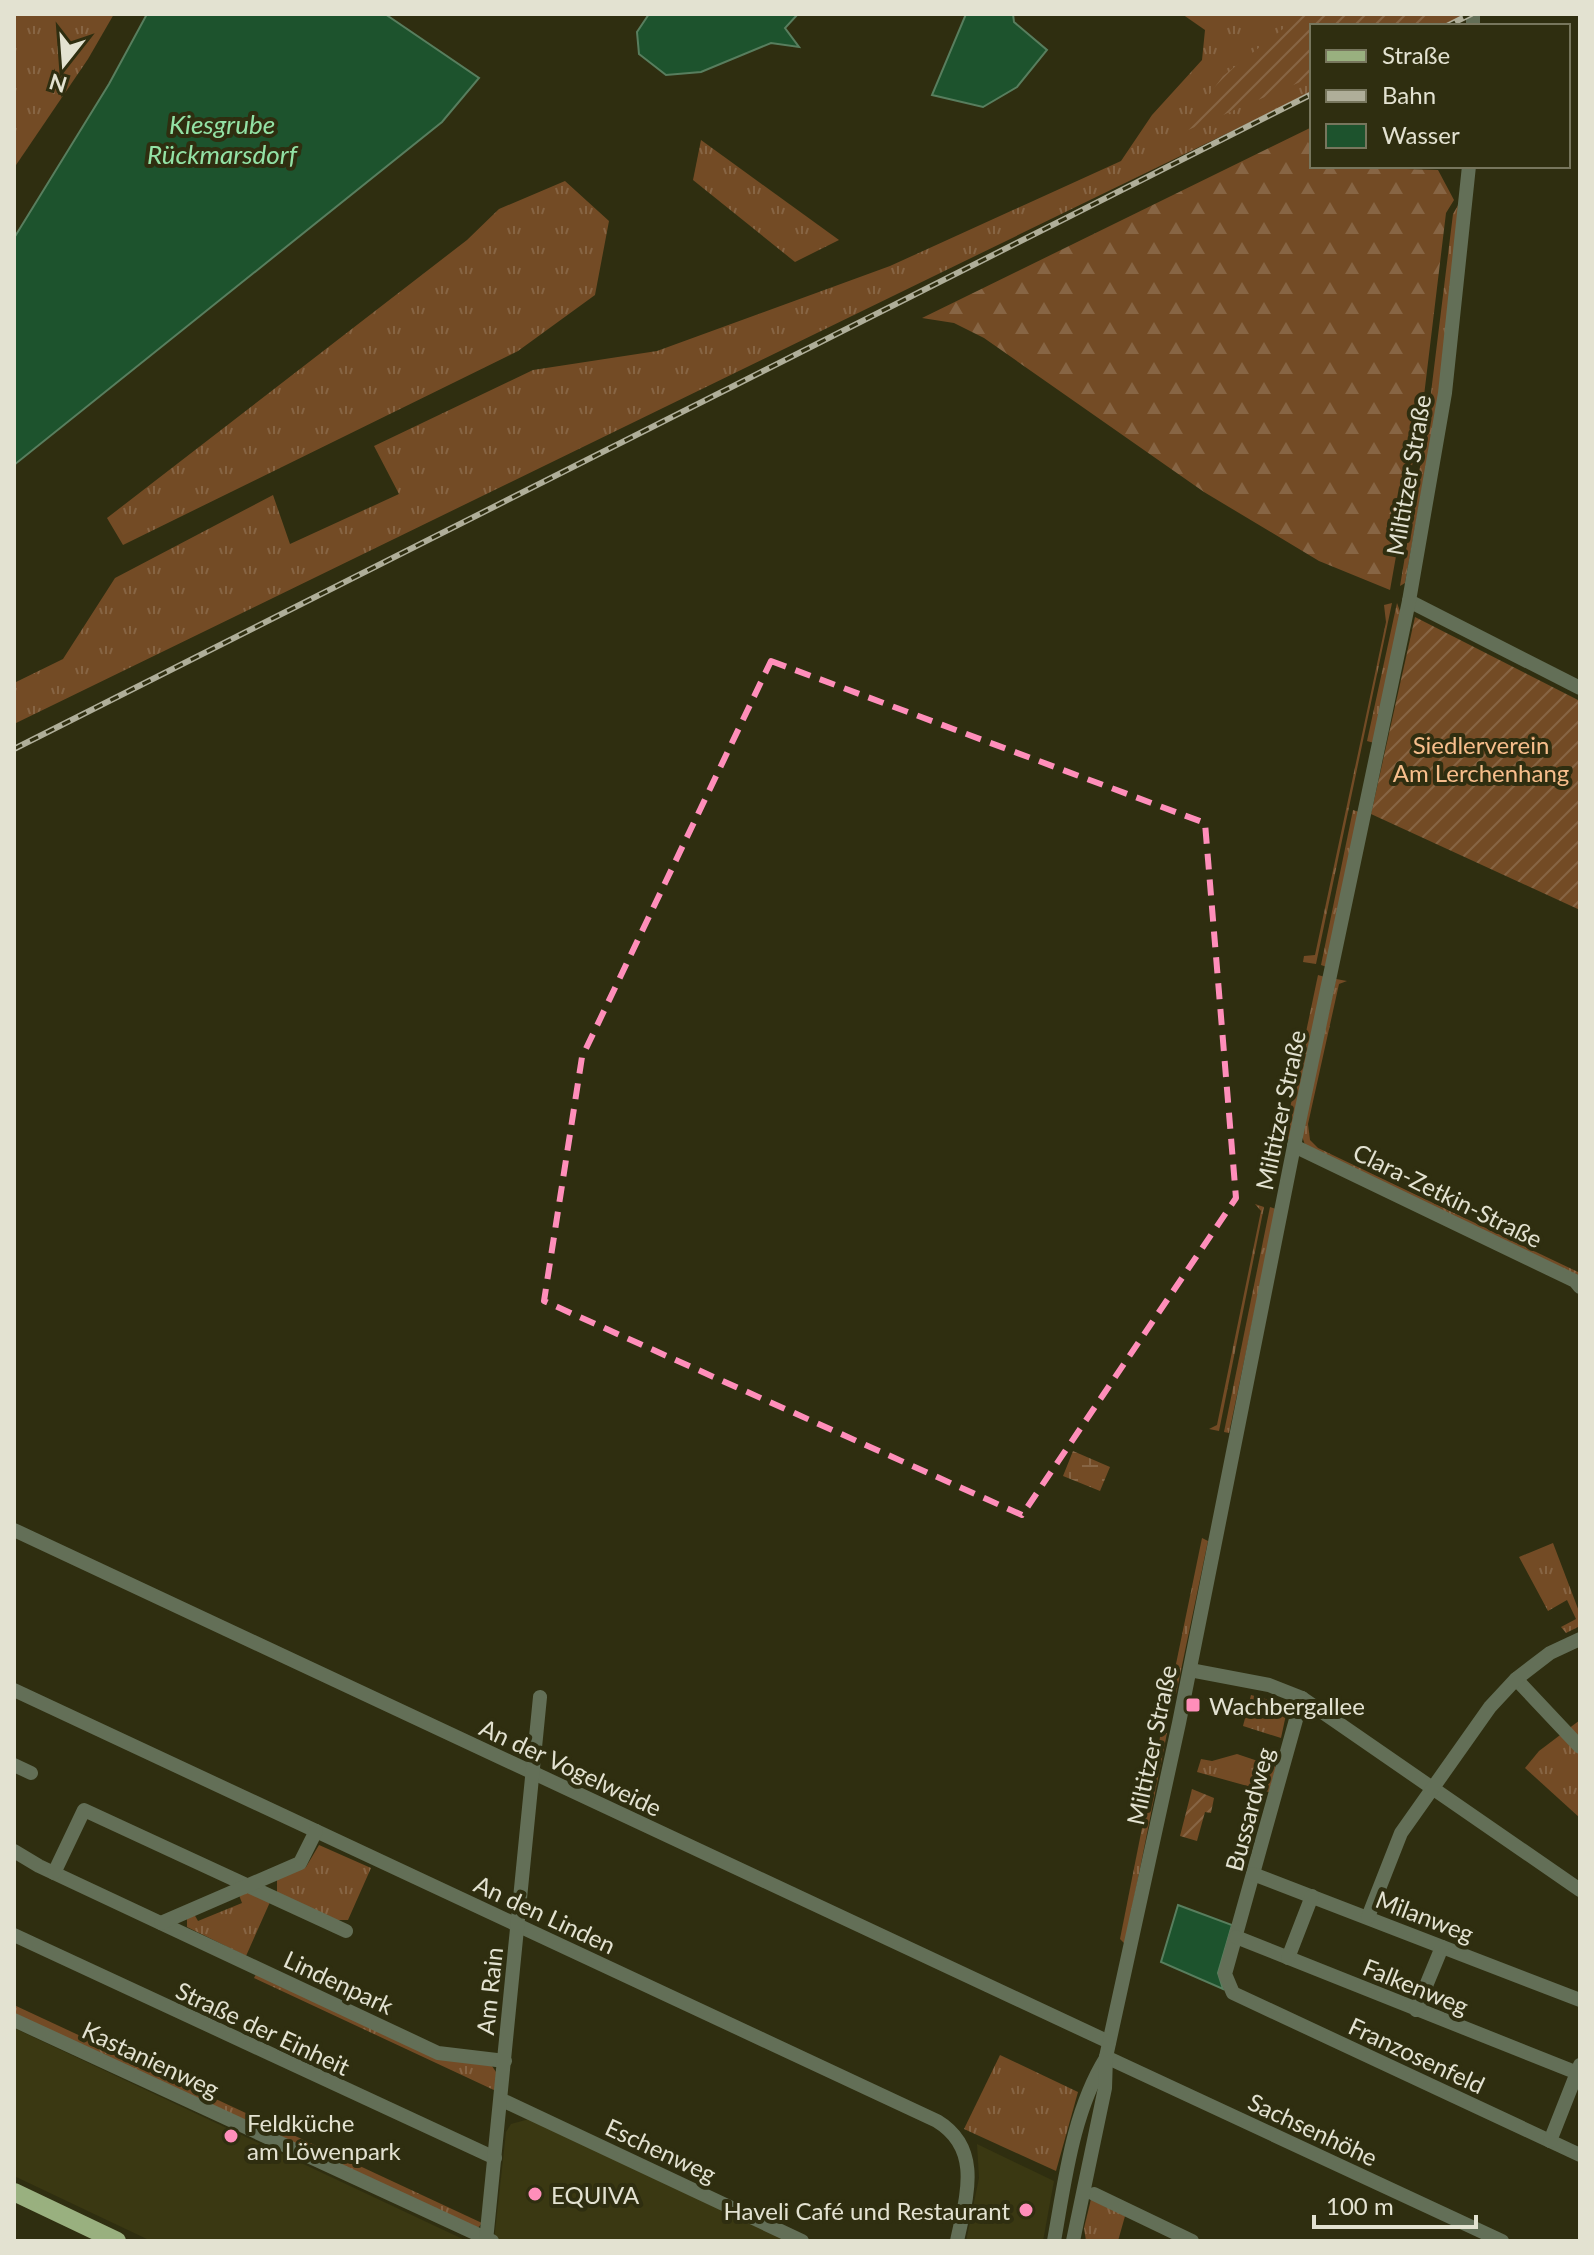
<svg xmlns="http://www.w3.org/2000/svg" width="1594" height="2255" font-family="Lato,sans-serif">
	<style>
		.built { fill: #3a3812 }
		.grass { fill: url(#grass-tufts) }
		.forest { fill: url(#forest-firs) }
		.wetland { fill: url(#wetland-marsh) }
		.garden { fill: url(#garden-furrows) }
		.water { fill: #1d532d; stroke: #587e5e; stroke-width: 2 }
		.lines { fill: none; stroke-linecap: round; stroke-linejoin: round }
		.minor { stroke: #636f57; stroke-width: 14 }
		.major { stroke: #99b07f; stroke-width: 18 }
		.rail-casing { stroke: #afae99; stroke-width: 6 }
		.rail { stroke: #2f2e10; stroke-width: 3; stroke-dasharray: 9; stroke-linecap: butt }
		.marked { fill: none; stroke: #ff8eba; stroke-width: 6; stroke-dasharray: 16 10; stroke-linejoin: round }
		.poi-dot { fill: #ff8eba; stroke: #2f2e10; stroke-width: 3 }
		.labels { text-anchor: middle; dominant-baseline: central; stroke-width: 8; stroke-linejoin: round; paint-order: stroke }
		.street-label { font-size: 24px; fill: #e3e2d1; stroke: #2f2e10 }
		.park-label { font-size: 24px; fill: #f7be8c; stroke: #2f2e10 }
		.poi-label { font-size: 24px; fill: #e3e2d1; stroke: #2f2e10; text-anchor: start }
		.water-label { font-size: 26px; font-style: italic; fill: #93e2a5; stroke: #2f2e10 }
	</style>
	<defs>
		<pattern id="grass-tufts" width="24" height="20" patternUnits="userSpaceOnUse" patternTransform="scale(2)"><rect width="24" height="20" fill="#734b25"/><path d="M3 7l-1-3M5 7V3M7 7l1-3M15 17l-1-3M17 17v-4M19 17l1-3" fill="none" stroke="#876544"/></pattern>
		<pattern id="forest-firs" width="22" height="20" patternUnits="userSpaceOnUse" patternTransform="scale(2)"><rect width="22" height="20" fill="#734b25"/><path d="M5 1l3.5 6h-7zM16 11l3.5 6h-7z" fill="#876544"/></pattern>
		<pattern id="wetland-marsh" width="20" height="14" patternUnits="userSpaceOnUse" patternTransform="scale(2)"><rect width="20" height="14" fill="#734b25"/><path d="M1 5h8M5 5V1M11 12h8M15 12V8" fill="none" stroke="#876544"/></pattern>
		<pattern id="garden-furrows" width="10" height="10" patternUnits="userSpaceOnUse" patternTransform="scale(2)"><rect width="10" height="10" fill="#734b25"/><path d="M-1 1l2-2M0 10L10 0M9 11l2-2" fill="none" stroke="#876544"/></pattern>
	</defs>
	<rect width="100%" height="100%" fill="#2f2e10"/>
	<!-- built -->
	<g class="built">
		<path d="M 14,2028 L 467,2241 L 151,2241 L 14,2176 Z"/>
		<path d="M 529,2119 L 789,2241 L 494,2241 L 506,2132 L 511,2124 Z"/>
		<path d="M 977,2144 L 1054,2181 L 1043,2241 L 966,2241 L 979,2178 Z"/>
	</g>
	<!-- grass -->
	<g class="grass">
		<path d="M 14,14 L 114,14 L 88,59 L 14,168 Z"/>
		<path d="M 1182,14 L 1467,14 L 1448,26 L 1312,26 L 1312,92 L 14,724 L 14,683 L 63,659 L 115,578 L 273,495 L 290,544 L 399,494 L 374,446 L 533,370 L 657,351 L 890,266 L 1121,161 L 1152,115 L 1202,60 L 1205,30 Z"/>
		<path d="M 701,140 L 839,240 L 795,262 L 693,180 Z"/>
		<path d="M 565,181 L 609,221 L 595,295 L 518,351 L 123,545 L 107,518 L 467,240 L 499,209 Z"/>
		<path d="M 1461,200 L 1439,394 L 1405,583 L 1400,586 L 1427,425 L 1453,214 Z"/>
		<path d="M 1392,603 L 1316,964 L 1303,962 L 1304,956 L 1315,955 L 1386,622 L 1384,605 Z"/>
		<path d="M 1397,603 L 1401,614 L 1374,743 L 1367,741 Z"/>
		<path d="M 1353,810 L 1359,812 L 1327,967 L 1321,965 Z"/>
		<path d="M 1318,975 L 1325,977 L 1290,1140 L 1284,1137 Z"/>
		<path d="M 1336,979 L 1347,981 L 1339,984 L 1308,1124 L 1310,1140 L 1318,1148 L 1578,1272 L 1580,1282 L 1305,1145 L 1302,1136 Z"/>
		<path d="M 1255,1204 L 1264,1207 L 1219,1431 L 1209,1429 L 1217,1425 L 1261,1211 Z"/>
		<path d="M 1270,1207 L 1276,1209 L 1229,1433 L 1224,1432 Z"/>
		<path d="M 1202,1538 L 1208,1541 L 1176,1694 L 1170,1693 Z"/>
		<path d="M 1553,1543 L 1580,1614 L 1580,1626 L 1566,1633 L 1561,1627 L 1576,1619 L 1567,1600 L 1548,1611 L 1519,1557 Z"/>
		<path d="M 1251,1695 L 1288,1705 L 1281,1738 L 1243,1726 Z"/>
		<path d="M 1580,1720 L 1580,1818 L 1525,1768 L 1539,1751 Z"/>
		<path d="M 1161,1732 L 1167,1733 L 1125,1944 L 1120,1939 Z"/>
		<path d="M 1237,1754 L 1276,1767 L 1269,1792 L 1197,1772 L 1201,1759 L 1212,1761 Z"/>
		<path d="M 319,1845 L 371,1868 L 348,1920 L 329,1920 L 277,1893 L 277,1879 L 306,1867 Z"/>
		<path d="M 249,1892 L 270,1902 L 246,1956 L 187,1927 L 187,1918 L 194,1914 L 198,1921 L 242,1903 L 239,1895 Z"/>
		<path d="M 257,1972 L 440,2057 L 492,2066 L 496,2072 L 496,2091 L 254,1978 Z"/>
		<path d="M 14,2005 L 482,2223 L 478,2228 L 14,2014 Z"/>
		<path d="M 1000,2055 L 1078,2092 L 1056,2171 L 964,2129 Z"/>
		<path d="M 1091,2199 L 1125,2216 L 1118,2241 L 1086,2241 L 1084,2228 Z"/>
	</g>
	<!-- forest -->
	<path class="forest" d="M 1312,127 L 1312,166 L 1438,170 L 1454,200 L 1446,213 L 1423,404 L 1390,590 L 1319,561 L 1204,492 L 984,338 L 954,323 L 922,318 Z"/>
	<!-- wetland -->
	<path class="wetland" d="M 1073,1451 L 1110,1467 L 1100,1491 L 1063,1476 Z"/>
	<!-- garden -->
	<g class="garden">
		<path d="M 1302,14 L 1435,14 L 1413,26 L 1312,26 L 1312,77 L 1181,133 L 1223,76 Z"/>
		<path d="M 1415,617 L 1580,701 L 1580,910 L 1371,814 Z"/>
		<path d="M 1192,1789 L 1214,1798 L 1211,1813 L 1205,1812 L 1197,1841 L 1180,1836 Z"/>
	</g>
	<!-- water -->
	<g class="water">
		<path d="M 147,14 L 385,14 L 479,78 L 442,122 L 14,465 L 14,238 L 109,84 Z"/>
		<path d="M 649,14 L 798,14 L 785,28 L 799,47 L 771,43 L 701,72 L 666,75 L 639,54 L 637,32 Z"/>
		<path d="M 966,14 L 1013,14 L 1014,22 L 1047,50 L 1017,87 L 983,107 L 932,95 Z"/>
		<path d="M 1178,1905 L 1232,1925 L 1218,1973 L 1223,1989 L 1161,1962 Z"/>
	</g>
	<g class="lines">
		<!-- minor -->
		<g class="minor">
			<path d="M 1473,26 L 1473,14"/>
			<path d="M 1409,601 L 1580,688"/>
			<path d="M 1294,1146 L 1575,1281 L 1580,1287"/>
			<path d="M 14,1530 L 1109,2042"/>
			<path d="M 1190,1670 L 1269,1685 L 1302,1698 L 1225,1974 L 1233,1993 L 1580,2155"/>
			<path d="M 1516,1679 L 1580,1747"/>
			<path d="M 14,1690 L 937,2121 C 983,2149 966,2198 957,2241"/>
			<path d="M 1302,1698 L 1580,1890"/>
			<path d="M 14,1765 L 31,1773"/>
			<path d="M 14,1851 L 39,1866 L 438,2053 L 505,2061"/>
			<path d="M 54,1873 L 84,1810 L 346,1931"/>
			<path d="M 1253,1874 L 1580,2000"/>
			<path d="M 1368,1917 L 1401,1833 L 1490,1707 L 1516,1679 L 1550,1653 L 1580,1639"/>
			<path d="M 161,1923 L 300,1863 L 316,1831"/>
			<path d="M 14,1935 L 495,2158"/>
			<path d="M 1236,1937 L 1580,2074"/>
			<path d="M 1288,1958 L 1312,1896"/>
			<path d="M 1416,2010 L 1442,1947"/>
			<path d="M 14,2020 L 492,2241"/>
			<path d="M 1106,2057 L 1502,2241"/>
			<path d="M 502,2100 L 802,2241"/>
			<path d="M 1550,2141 L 1580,2065"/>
			<path d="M 1094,2194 L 1192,2241"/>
			<path d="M 486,2241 L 540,1697"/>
			<path d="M 1054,2241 C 1065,2180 1073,2111 1106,2058"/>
			<path d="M 1073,2241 L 1105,2088 L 1106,2057 L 1179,1723 L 1294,1146 L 1409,601 L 1445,393 L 1469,166"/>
		</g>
		<!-- major -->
		<path class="major" d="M 14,2192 L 117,2241"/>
		<!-- rail casing -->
		<g class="rail-casing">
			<g id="rail">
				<path d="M 1447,26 L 1471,14"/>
				<path d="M 14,749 L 1312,94"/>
			</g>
		</g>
		<!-- rail -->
		<use href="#rail" class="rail"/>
	</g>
	<!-- marked area -->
	<path class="marked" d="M 771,661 L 1205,823 L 1236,1198 L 1022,1515 L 544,1301 L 582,1057 Z"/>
	<!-- markers -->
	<g class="poi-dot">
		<rect x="1185" y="1697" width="16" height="16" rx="4"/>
		<circle cx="231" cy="2136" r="8"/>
		<circle cx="535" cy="2194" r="8"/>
		<circle cx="1026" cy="2210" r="8"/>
	</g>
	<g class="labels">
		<!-- street labels -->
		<g class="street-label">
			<text transform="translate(1408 475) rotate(-80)">Miltitzer Straße</text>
			<text transform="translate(1280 1110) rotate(-78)">Miltitzer Straße</text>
			<text transform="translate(1448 1195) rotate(26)">Clara-Zetkin-Straße</text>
			<text transform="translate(1151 1745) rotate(-78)">Miltitzer Straße</text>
			<text transform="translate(571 1767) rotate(25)">An der Vogelweide</text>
			<text transform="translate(1249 1809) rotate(-75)">Bussardweg</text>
			<text transform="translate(545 1914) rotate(25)">An den Linden</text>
			<text transform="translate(1425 1916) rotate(21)">Milanweg</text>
			<text transform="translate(339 1982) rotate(25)">Lindenpark</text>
			<text transform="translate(1416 1986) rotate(22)">Falkenweg</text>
			<text transform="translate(489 1991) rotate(-84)">Am Rain</text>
			<text transform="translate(263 2028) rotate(25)">Straße der Einheit</text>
			<text transform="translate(1417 2055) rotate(25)">Franzosenfeld</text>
			<text transform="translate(151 2059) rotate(25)">Kastanienweg</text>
			<text transform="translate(1313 2129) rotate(25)">Sachsenhöhe</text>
			<text transform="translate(661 2150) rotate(25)">Eschenweg</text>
		</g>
		<!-- park labels -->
		<g class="park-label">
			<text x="1481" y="744">Siedlerverein<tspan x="1481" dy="28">Am Lerchenhang</tspan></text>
		</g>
		<!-- poi labels -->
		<g class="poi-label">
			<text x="1209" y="1705">Wachbergallee</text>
			<text x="247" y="2122">Feldküche<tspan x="247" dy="28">am Löwenpark</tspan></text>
			<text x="551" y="2194">EQUIVA</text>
			<text x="1010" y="2210" text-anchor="end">Haveli Café und Restaurant</text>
		</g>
		<!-- water labels -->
		<g class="water-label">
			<text x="222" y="124">Kiesgrube<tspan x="222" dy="30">Rückmarsdorf</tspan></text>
		</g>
	</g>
	<!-- border -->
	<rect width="1594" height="2255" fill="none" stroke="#e3e2d1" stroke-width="32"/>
	<!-- legend -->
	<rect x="1310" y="24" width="260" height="144" fill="#2f2e10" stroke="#77765d" stroke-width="2"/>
	<rect x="1326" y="50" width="40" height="12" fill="#99b07f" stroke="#77765d" stroke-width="2"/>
	<text x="1382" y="64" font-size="24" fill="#e3e2d1">Straße</text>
	<rect x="1326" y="90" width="40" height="12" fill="#afae99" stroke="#77765d" stroke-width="2"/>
	<text x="1382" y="104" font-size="24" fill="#e3e2d1">Bahn</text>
	<rect x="1326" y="124" width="40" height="24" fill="#1d532d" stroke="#77765d" stroke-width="2"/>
	<text x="1382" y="144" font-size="24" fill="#e3e2d1">Wasser</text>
	<!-- north arrow -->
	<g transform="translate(64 64) rotate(197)" stroke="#2f2e10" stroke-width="6" paint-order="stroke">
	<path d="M0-6L14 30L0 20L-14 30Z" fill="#e3e2d1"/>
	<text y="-12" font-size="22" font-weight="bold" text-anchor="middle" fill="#e3e2d1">N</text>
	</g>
	<!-- scale -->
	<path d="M1314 2215v12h162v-12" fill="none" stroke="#e3e2d1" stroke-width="4"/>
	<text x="1326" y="2215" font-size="24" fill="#e3e2d1" stroke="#2f2e10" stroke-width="6" paint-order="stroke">100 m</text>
</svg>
